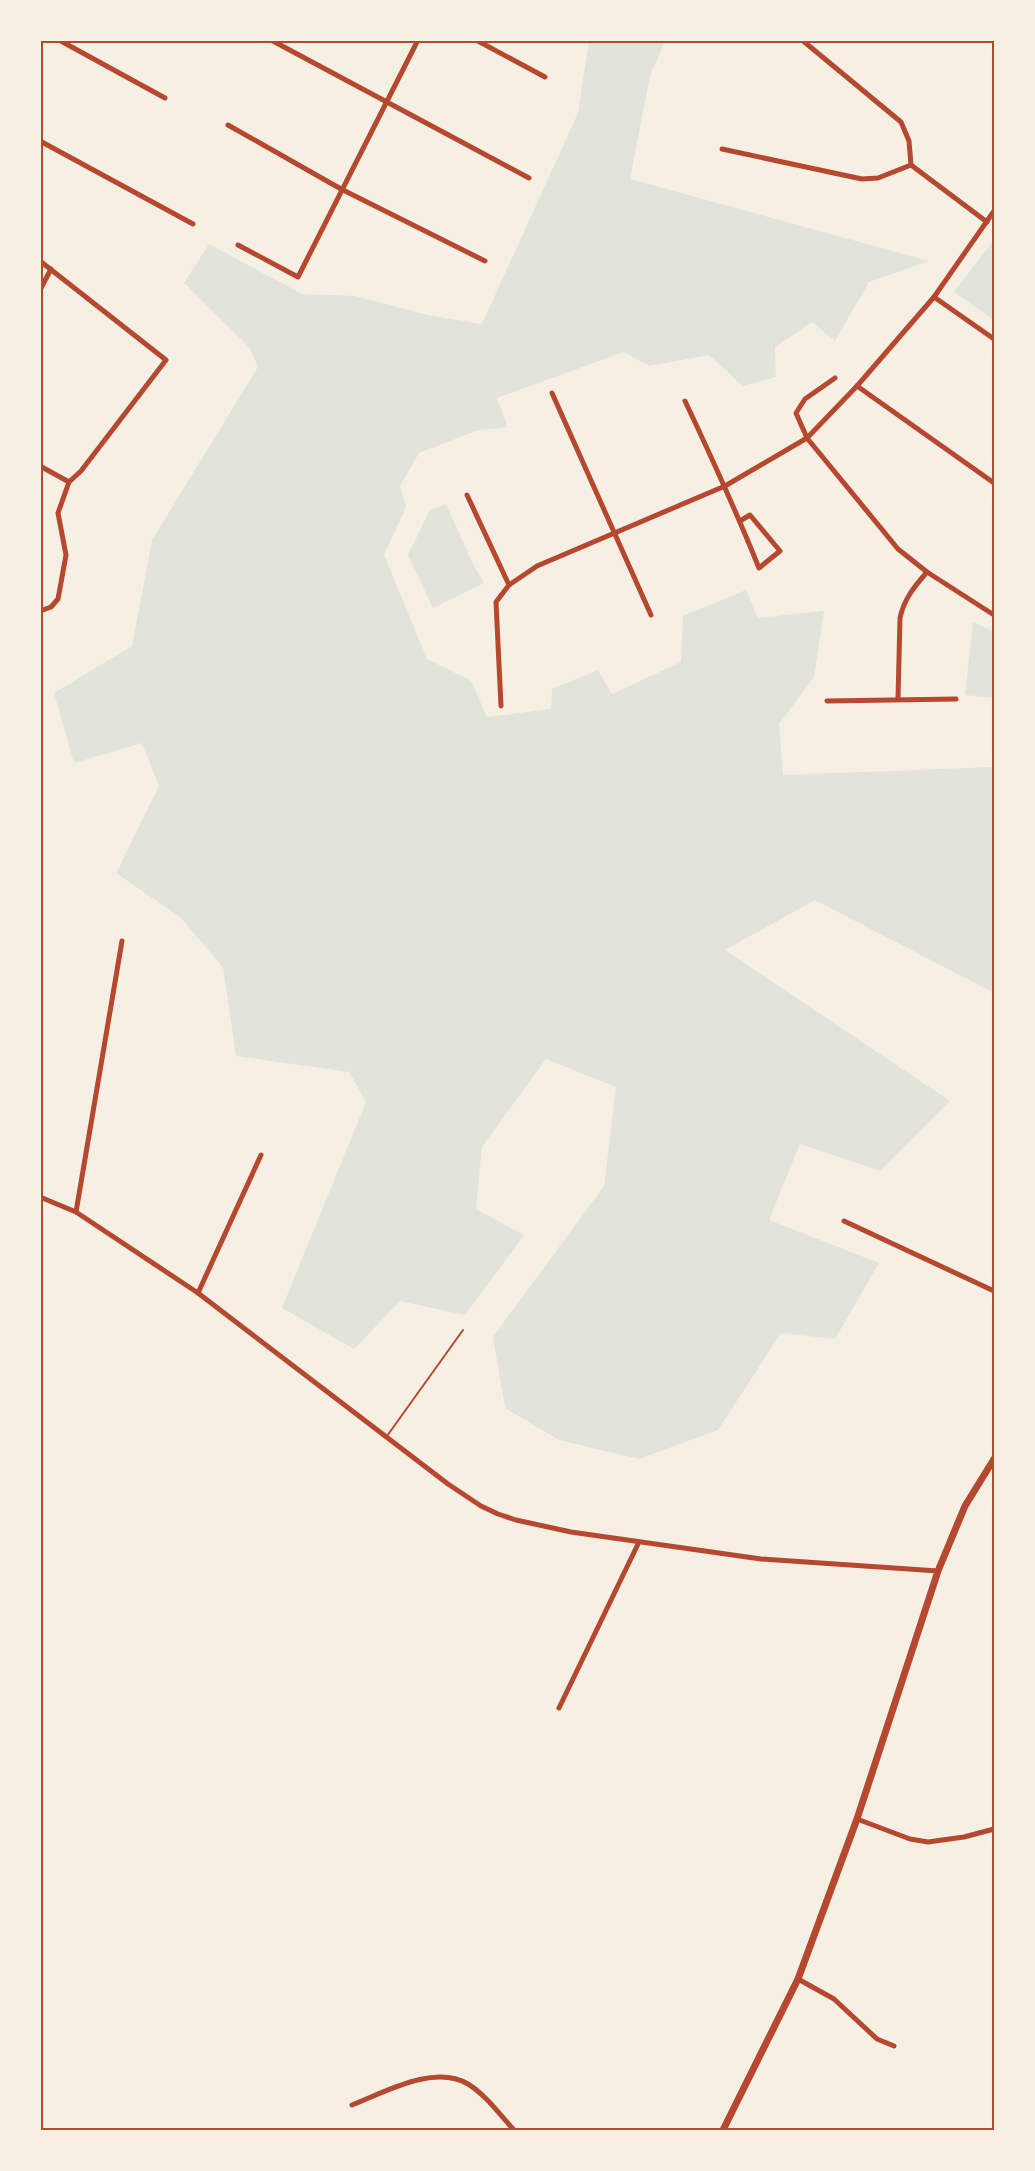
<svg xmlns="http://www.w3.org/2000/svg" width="1035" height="2171" font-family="'DM Sans',sans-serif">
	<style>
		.green { fill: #e2e4dc }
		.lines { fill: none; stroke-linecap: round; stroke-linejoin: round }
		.service { stroke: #b5482f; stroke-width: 2 }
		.minor { stroke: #b5482f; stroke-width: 5 }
		.secondary { stroke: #b5482f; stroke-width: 7 }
		.neatline { fill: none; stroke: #b5482f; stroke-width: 2 }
	</style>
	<rect width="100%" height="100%" fill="#f6efe4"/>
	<!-- green -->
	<g class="green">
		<path d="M 589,41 L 665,41 L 650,76 L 630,179 L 929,261 L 869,282 L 835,341 L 812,322 L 775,347 L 776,377 L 743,386 L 709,355 L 649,366 L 624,352 L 497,398 L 508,427 L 476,431 L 419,453 L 400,486 L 406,507 L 384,555 L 427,659 L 471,681 L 487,717 L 551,709 L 552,689 L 598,670 L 612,694 L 681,662 L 683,616 L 746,590 L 758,618 L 824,611 L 814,677 L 779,724 L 783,775 L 994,767 L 994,993 L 815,900 L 725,950 L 950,1101 L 880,1171 L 800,1144 L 769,1220 L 879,1263 L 835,1339 L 781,1333 L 718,1430 L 639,1459 L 559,1440 L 505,1408 L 493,1337 L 604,1186 L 616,1087 L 546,1059 L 482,1147 L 476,1209 L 524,1235 L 465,1315 L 400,1301 L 354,1349 L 282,1308 L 366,1102 L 349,1072 L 236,1056 L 223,967 L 180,917 L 116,873 L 159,786 L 142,743 L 74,763 L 54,693 L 132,646 L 152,540 L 258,367 L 249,347 L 184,283 L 209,244 L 302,294 L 355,296 L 428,315 L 482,324 L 578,113 Z"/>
		<path d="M 994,240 L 994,320 L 954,292 Z"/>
		<path d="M 446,504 L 474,566 L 484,583 L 433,608 L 408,555 L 430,510 Z"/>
		<path d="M 973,622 L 994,632 L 994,698 L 965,695 Z"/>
	</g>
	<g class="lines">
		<!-- service -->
		<path class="service" d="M 387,1436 L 463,1330"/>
		<!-- minor -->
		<g class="minor">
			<path d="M 59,40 L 165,98"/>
			<path d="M 271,40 L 529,178"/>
			<path d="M 476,40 L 545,77"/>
			<path d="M 802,40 L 901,122 L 909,141 L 911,165 L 987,222"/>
			<path d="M 228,125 L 341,189 L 485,261"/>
			<path d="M 40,141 L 193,224"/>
			<path d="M 722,149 L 862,179 L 878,178 L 911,165"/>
			<path d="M 238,245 L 298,277 L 418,40"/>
			<path d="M 40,261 L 166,360 L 81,471 L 69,482 L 58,513 L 66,555 L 58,599 L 51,607 L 40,611"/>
			<path d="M 40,290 L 51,269"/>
			<path d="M 934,297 L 994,339"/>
			<path d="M 835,378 L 805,399 L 796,413 L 807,438 L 898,549 L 927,572 L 994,615"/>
			<path d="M 857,386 L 994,483"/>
			<path d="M 552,393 L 651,615"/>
			<path d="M 685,401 C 711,456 736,511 759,568 L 780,551 L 750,515 L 740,521"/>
			<path d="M 40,466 L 69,482"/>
			<path d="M 467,495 L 509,585"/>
			<path d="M 898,699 L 900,618 C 904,599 914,587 927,572"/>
			<path d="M 827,701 L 956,699"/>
			<path d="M 501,706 L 496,602 L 509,585 L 537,566 L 725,486 L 807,438 L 857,386 L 934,297 L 994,211"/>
			<path d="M 40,1197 L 76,1212 L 198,1293 L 448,1484 L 481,1506 L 498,1514 L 516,1520 L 571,1532 L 761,1559 L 938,1571"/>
			<path d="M 76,1212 L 122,941"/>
			<path d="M 844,1221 L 994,1291"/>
			<path d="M 198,1293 L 261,1155"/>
			<path d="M 559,1708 L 639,1542"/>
			<path d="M 857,1819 L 910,1839 L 928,1842 L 964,1837 L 994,1829"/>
			<path d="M 798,1979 L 834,1999 L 877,2039 L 894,2046"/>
			<path d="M 352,2105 C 385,2092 434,2064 468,2084 C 486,2095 500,2115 514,2130"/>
		</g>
		<!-- secondary -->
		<path class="secondary" d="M 723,2130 L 798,1979 L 857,1819 L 938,1571 L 965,1506 L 994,1459"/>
	</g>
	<!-- border -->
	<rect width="1035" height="2171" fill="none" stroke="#f6efe4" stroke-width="84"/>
	<rect x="42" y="42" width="951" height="2087" class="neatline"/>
</svg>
